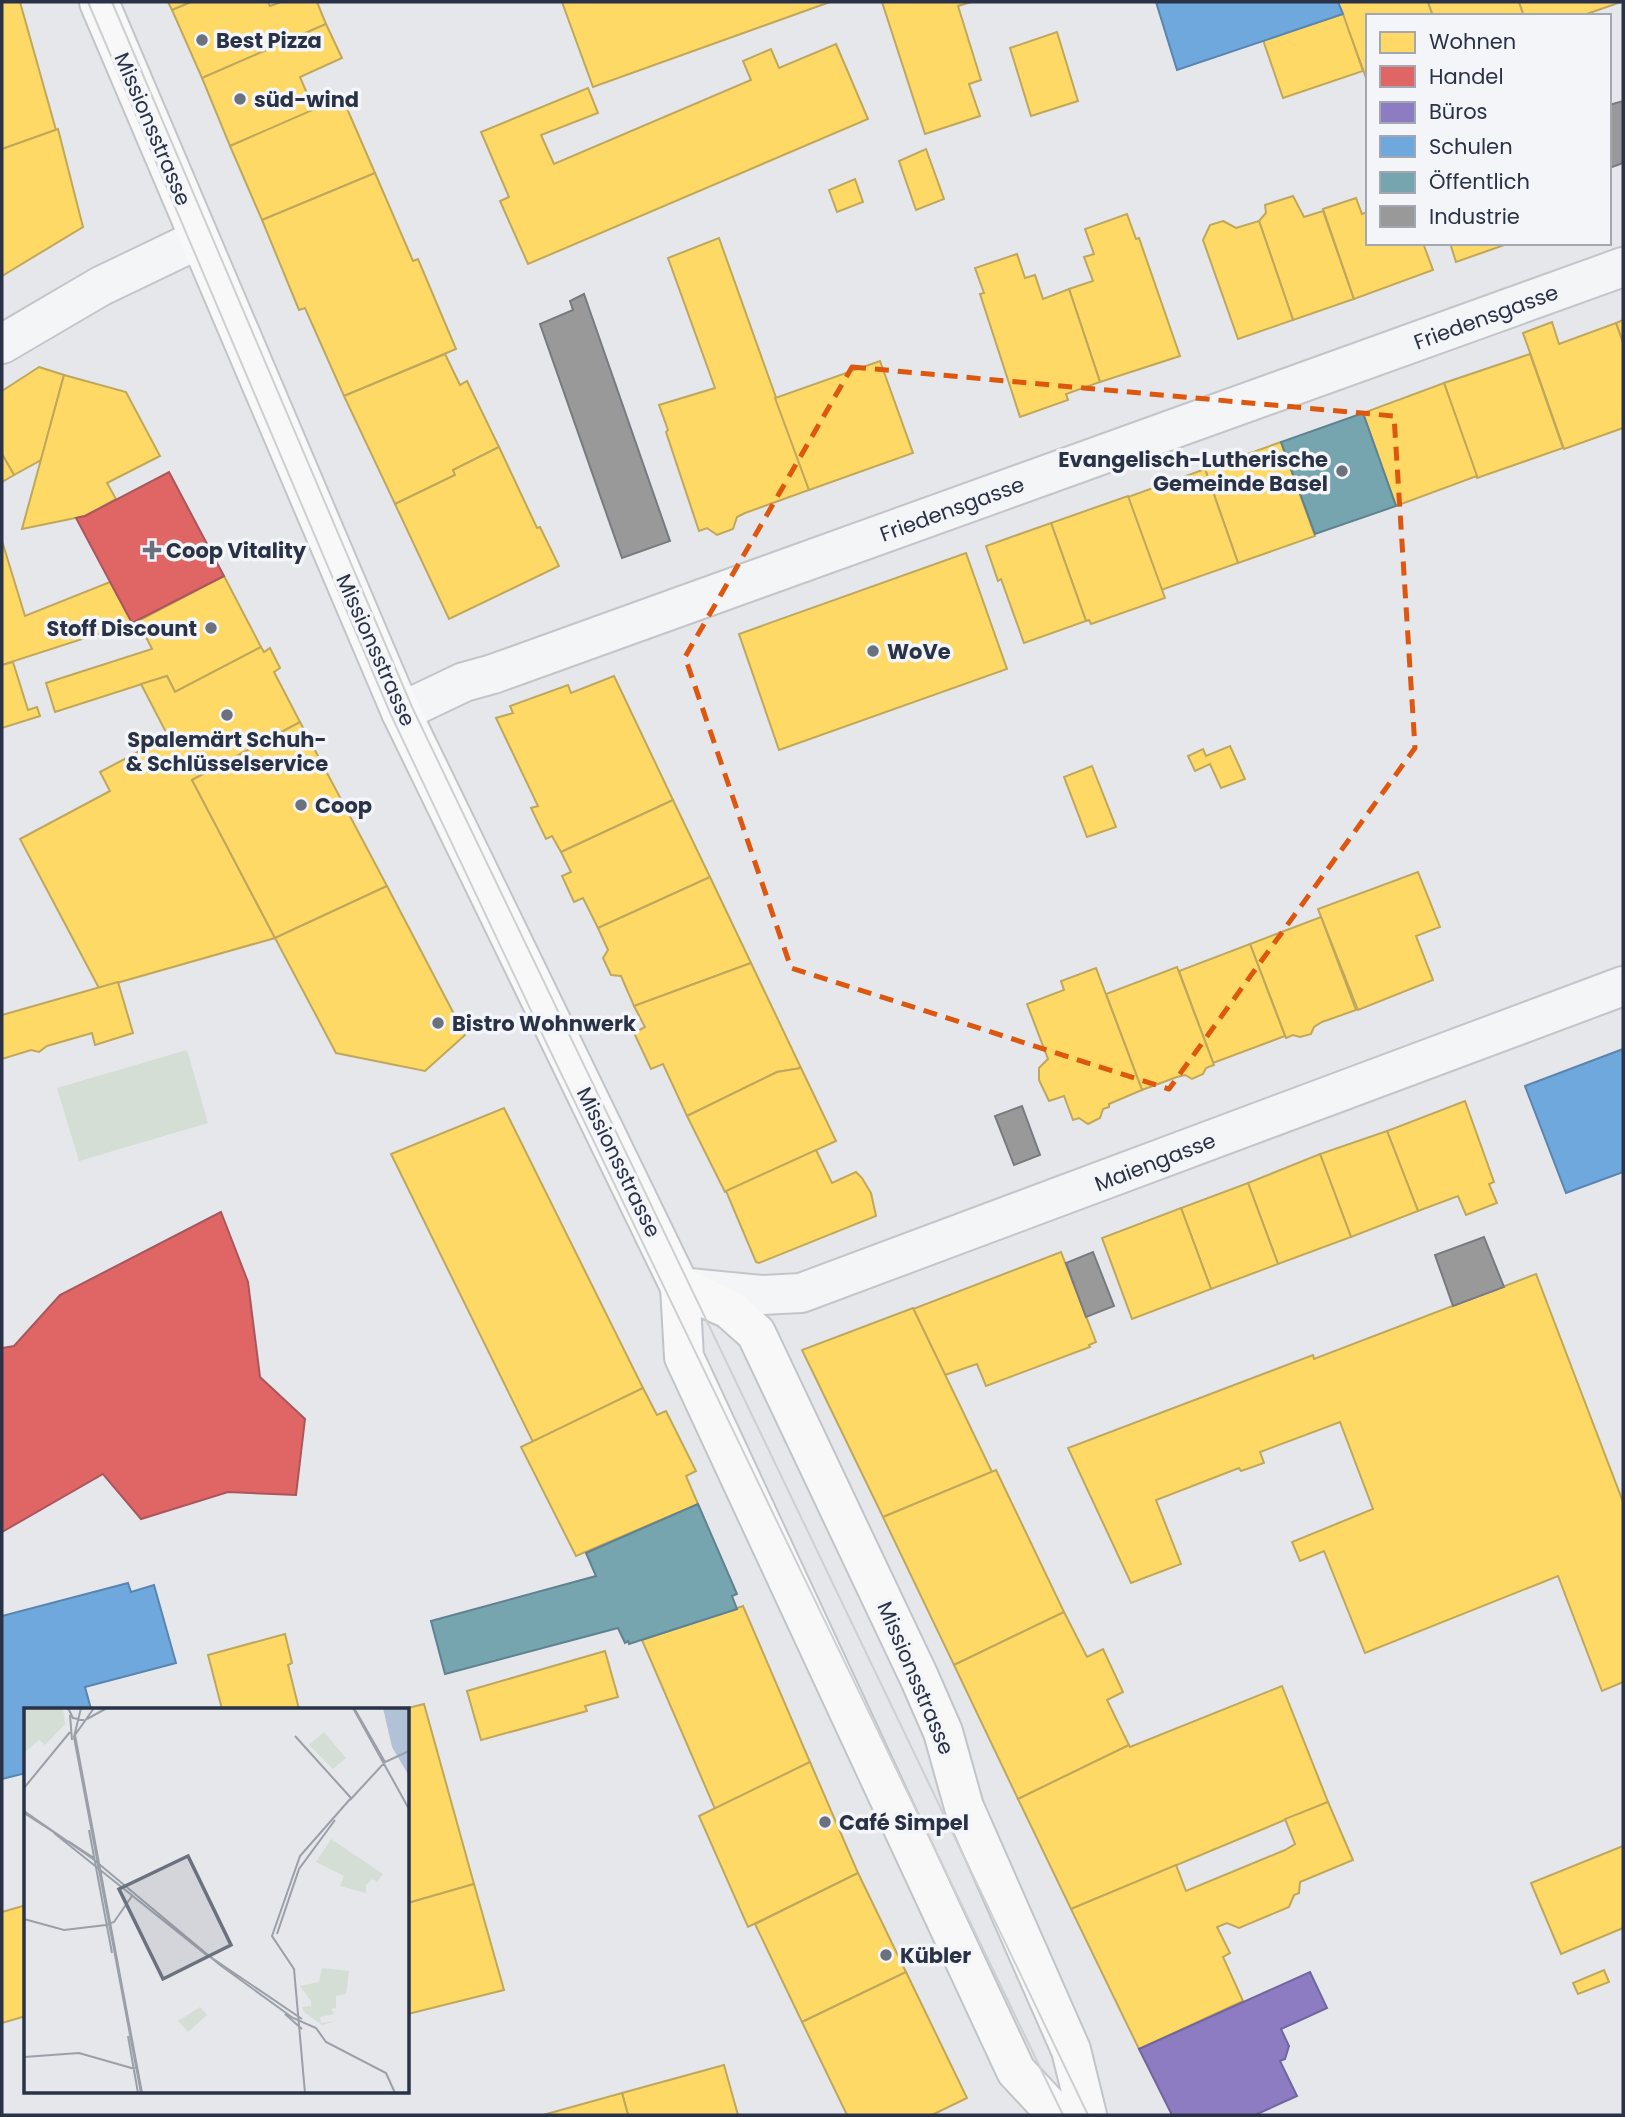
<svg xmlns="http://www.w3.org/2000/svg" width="1625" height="2117" font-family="Poppins,sans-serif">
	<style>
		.green { fill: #d4ded5 }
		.homes { fill: #ffd966; stroke: #bfa75c; stroke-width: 2 }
		.shops { fill: #e06666; stroke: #a9565c; stroke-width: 2 }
		.offices { fill: #8e7cc3; stroke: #70669e; stroke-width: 2 }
		.schools { fill: #6fa8dc; stroke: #5a85af; stroke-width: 2 }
		.public { fill: #76a5af; stroke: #5f8290; stroke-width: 2 }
		.industry { fill: #999; stroke: #777a80; stroke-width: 2 }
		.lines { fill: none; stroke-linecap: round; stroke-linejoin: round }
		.minor-casing { stroke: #c3c5c8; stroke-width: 42 }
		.major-casing { stroke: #c1c4c8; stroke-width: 42 }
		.minor { stroke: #f4f5f7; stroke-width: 38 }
		.major { stroke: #f8f8f8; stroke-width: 38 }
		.tram { stroke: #cdcfd2; stroke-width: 2 }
		.marked { fill: none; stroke: #de570f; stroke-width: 5; stroke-dasharray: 14 9; stroke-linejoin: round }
		.poi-dot { fill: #6b717f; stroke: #f3f5f9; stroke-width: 2.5 }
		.labels { text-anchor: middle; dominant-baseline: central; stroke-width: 7; stroke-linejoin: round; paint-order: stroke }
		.poi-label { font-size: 21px; font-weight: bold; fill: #293246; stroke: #f3f5f9; text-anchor: start }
		.street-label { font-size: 21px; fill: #293246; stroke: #f3f5f9 }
		.inset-road { fill: none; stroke: #9a9fa8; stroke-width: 2 }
		.view { fill: #6b717f; fill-opacity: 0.15; stroke: #6b717f; stroke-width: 3.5 }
		.inset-edge { fill: none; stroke: #293246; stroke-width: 3.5 }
	</style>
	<rect width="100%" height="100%" fill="#e5e7ea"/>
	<!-- green -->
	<path class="green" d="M 187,1050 L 208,1123 L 79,1161 L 57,1088 Z"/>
	<!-- homes -->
	<g class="homes">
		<path d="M 2,2 L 20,2 L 56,130 L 2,149 Z"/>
		<path d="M 168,2 L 191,2 L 172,10 Z"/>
		<path d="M 191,2 L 268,2 L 270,6 L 281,2 L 317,2 L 326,24 L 202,78 L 172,10 Z"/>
		<path d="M 562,2 L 830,2 L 593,87 Z"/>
		<path d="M 882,2 L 971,2 L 958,6 L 981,80 L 969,84 L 980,116 L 925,134 Z"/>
		<path d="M 1338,2 L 1428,2 L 1433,16 L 1368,16 L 1368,83 Z"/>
		<path d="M 1428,2 L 1519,2 L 1524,16 L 1433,16 Z"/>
		<path d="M 1519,2 L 1621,2 L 1581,16 L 1524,16 Z"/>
		<path d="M 1343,14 L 1363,71 L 1283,98 L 1263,40 Z"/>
		<path d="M 326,24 L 342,58 L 300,77 L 314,110 L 230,146 L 202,78 Z"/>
		<path d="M 1057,32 L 1078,101 L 1031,116 L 1010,48 Z"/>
		<path d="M 836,44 L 868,119 L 528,264 L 500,201 L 509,197 L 481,132 L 588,88 L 598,113 L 541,135 L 554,164 L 751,80 L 743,61 L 771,49 L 779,68 Z"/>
		<path d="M 342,97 L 375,173 L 262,220 L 230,146 Z"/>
		<path d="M 58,129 L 83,227 L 2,276 L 2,149 Z"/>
		<path d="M 926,149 L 944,199 L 916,210 L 899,161 Z"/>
		<path d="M 375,173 L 413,261 L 418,259 L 456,349 L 344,396 L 305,308 L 299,310 L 262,220 Z"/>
		<path d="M 855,179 L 863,202 L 837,212 L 829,190 Z"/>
		<path d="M 1293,196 L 1304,217 L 1323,211 L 1354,299 L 1293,320 L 1259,221 L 1266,213 L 1265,205 Z"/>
		<path d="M 1356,198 L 1362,214 L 1368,212 L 1368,243 L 1423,243 L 1433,270 L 1354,299 L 1323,209 Z"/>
		<path d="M 1127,214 L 1136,239 L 1139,238 L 1180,356 L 1100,382 L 1069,289 L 1093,281 L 1084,257 L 1094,254 L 1085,229 Z"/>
		<path d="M 1223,221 L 1236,228 L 1259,221 L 1293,320 L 1238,339 L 1203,240 L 1210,225 Z"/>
		<path d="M 719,238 L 809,490 L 745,513 L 737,517 L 733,529 L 717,535 L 707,528 L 699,531 L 666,432 L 668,430 L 659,405 L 715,388 L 668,258 Z"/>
		<path d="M 1450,243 L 1510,243 L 1456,262 Z"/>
		<path d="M 1017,254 L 1025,278 L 1035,275 L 1043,299 L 1069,289 L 1100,382 L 1066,394 L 1068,400 L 1020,417 L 980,294 L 984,293 L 975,268 Z"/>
		<path d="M 1623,320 L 1623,343 L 1616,323 Z"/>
		<path d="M 1552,322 L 1559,344 L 1616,323 L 1623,343 L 1623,428 L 1564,449 L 1523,333 Z"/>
		<path d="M 445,354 L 460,385 L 467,381 L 499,447 L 453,470 L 455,475 L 395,504 L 344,396 Z"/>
		<path d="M 1530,354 L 1563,448 L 1477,478 L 1444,383 Z"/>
		<path d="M 880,361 L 913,453 L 809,490 L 775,398 Z"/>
		<path d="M 39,367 L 64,375 L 41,460 L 14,475 L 2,454 L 2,391 Z"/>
		<path d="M 64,375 L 126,392 L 160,456 L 107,483 L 116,499 L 85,516 L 22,529 Z"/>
		<path d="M 1444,383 L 1477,476 L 1396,506 L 1363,413 Z"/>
		<path d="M 1281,442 L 1315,536 L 1238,563 L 1205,469 Z"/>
		<path d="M 499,447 L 537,528 L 540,527 L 559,566 L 449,619 L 395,504 L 455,475 L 453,470 Z"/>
		<path d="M 2,454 L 14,475 L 2,482 Z"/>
		<path d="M 1205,469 L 1238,563 L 1161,590 L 1128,497 Z"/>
		<path d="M 1128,496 L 1165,598 L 1091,624 L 1089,620 L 1086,621 L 1051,523 Z"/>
		<path d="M 1051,523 L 1086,621 L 1024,643 L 1001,579 L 998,581 L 986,546 Z"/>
		<path d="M 2,541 L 25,616 L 110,582 L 132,623 L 2,665 Z"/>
		<path d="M 966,553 L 1007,669 L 779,750 L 739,634 Z"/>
		<path d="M 224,576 L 261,647 L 175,692 L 167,676 L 55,712 L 46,683 L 152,649 L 138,621 Z"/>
		<path d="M 261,647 L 264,652 L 270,648 L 280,668 L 274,672 L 300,722 L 192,780 L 275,938 L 99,988 L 20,839 L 110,791 L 100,772 L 168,736 L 141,684 L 167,676 L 175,692 Z"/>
		<path d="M 13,662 L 28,710 L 37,707 L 40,716 L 2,728 L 2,665 Z"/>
		<path d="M 614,676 L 673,800 L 561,852 L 552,836 L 546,839 L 531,808 L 538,806 L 496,718 L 513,713 L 510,706 L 568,685 L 571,693 Z"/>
		<path d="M 300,722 L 387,886 L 275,938 L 192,780 Z"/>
		<path d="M 1230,746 L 1245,779 L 1221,788 L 1210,764 L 1195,771 L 1188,756 L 1203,749 L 1206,756 Z"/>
		<path d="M 1092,766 L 1116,827 L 1087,837 L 1064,777 Z"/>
		<path d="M 673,800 L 710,877 L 598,928 L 583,898 L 574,902 L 562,876 L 571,872 L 561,852 Z"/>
		<path d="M 1418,872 L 1440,927 L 1416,936 L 1433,980 L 1358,1010 L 1318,909 Z"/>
		<path d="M 710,877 L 751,963 L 634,1006 L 621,976 L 611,975 L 603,958 L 608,950 L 598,928 Z"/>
		<path d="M 387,886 L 465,1035 L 425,1071 L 336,1053 L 275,938 Z"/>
		<path d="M 1321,917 L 1356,1010 L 1322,1022 L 1314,1027 L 1311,1034 L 1300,1037 L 1293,1035 L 1286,1038 L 1250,944 Z"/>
		<path d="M 1250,944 L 1285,1036 L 1213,1063 L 1179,971 Z"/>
		<path d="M 751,963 L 801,1068 L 777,1072 L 687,1116 L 663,1064 L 651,1069 L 634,1033 L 645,1027 L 634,1006 Z"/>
		<path d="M 1177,967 L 1214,1065 L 1206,1068 L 1203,1074 L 1192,1079 L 1185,1075 L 1177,1077 L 1142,1090 L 1106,994 Z"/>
		<path d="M 1096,968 L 1142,1090 L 1109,1104 L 1109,1107 L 1103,1109 L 1100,1118 L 1088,1124 L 1079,1118 L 1073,1120 L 1064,1096 L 1049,1101 L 1039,1080 L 1039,1068 L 1048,1059 L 1027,1004 L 1064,990 L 1061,981 Z"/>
		<path d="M 118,982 L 133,1033 L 95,1045 L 92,1033 L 47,1046 L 39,1052 L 31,1050 L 2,1059 L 2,1015 Z"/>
		<path d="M 801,1068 L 836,1141 L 725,1192 L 687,1116 L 777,1072 Z"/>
		<path d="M 1465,1101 L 1494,1182 L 1489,1184 L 1497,1203 L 1466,1215 L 1458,1196 L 1418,1211 L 1387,1131 Z"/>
		<path d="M 504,1108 L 643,1388 L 533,1442 L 391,1154 Z"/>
		<path d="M 1387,1131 L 1418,1211 L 1351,1237 L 1320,1154 Z"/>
		<path d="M 816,1150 L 832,1183 L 856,1172 L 862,1178 L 871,1193 L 876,1216 L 759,1263 L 756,1262 L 726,1191 Z"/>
		<path d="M 1320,1154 L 1351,1237 L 1278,1264 L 1248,1183 Z"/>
		<path d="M 1248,1183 L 1278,1264 L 1211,1289 L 1181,1208 Z"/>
		<path d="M 1181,1208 L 1211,1289 L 1132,1319 L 1102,1238 Z"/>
		<path d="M 1061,1252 L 1096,1342 L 1089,1345 L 1090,1347 L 986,1386 L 977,1364 L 945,1375 L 913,1309 Z"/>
		<path d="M 1536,1274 L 1623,1502 L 1623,1682 L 1602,1691 L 1558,1576 L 1365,1653 L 1324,1551 L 1300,1561 L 1292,1542 L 1373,1509 L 1340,1422 L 1260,1452 L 1264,1463 L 1241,1471 L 1239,1468 L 1156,1500 L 1181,1564 L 1131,1583 L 1068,1448 L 1313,1355 L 1314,1359 Z"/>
		<path d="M 913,1308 L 992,1472 L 883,1517 L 802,1350 Z"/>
		<path d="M 643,1388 L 657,1415 L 666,1411 L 696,1471 L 686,1476 L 698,1504 L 576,1556 L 521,1447 Z"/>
		<path d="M 996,1470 L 1064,1612 L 954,1665 L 883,1517 Z"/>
		<path d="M 743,1606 L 810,1762 L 715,1809 L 642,1640 Z"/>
		<path d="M 1064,1612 L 1087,1657 L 1103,1649 L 1123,1692 L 1107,1700 L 1129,1745 L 1018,1799 L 954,1665 Z"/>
		<path d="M 285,1634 L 292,1663 L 288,1665 L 299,1709 L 222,1709 L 208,1655 Z"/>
		<path d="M 605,1651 L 618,1697 L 585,1706 L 587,1711 L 481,1740 L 467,1691 Z"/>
		<path d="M 1282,1686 L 1328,1802 L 1071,1909 L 1018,1799 L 1129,1745 L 1130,1747 Z"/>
		<path d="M 424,1704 L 474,1884 L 408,1903 L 408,1709 L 404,1709 Z"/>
		<path d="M 810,1762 L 858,1873 L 748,1927 L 699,1816 Z"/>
		<path d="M 1328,1802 L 1353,1860 L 1300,1882 L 1299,1893 L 1294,1895 L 1289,1907 L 1239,1928 L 1227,1923 L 1217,1927 L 1230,1953 L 1223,1957 L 1243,2001 L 1139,2049 L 1071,1909 L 1176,1865 L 1186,1891 L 1285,1850 L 1295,1844 L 1285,1819 Z"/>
		<path d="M 1623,1846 L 1623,1928 L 1561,1954 L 1531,1883 Z"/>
		<path d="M 858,1873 L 906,1972 L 802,2022 L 755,1924 Z"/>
		<path d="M 474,1884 L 504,1990 L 408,2014 L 408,1903 Z"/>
		<path d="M 26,1905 L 26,2016 L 2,2023 L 2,1912 Z"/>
		<path d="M 1604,1970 L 1609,1982 L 1578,1994 L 1573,1983 Z"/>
		<path d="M 906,1972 L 967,2098 L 932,2115 L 847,2115 L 802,2022 Z"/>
		<path d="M 724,2065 L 738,2115 L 628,2115 L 622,2093 Z"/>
		<path d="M 622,2093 L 628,2115 L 543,2115 Z"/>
	</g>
	<!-- shops -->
	<g class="shops">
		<path d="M 169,472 L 224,576 L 132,623 L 76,518 L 85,516 Z"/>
		<path d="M 221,1212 L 248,1282 L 260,1377 L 305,1419 L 296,1495 L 228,1492 L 141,1519 L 103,1474 L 2,1532 L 2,1348 L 14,1346 L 60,1295 Z"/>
	</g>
	<!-- offices -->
	<path class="offices" d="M 1310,1972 L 1327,2008 L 1281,2029 L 1289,2046 L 1285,2059 L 1280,2061 L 1297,2096 L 1255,2115 L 1172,2115 L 1139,2049 Z"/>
	<!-- schools -->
	<g class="schools">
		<path d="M 1156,2 L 1338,2 L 1343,14 L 1177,70 Z"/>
		<path d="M 1623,1049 L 1623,1172 L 1566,1193 L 1525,1086 Z"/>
		<path d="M 128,1583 L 131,1592 L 154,1585 L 176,1663 L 85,1687 L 91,1709 L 26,1709 L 26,1773 L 2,1779 L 2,1616 Z"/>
	</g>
	<!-- public -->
	<g class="public">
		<path d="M 1363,413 L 1396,506 L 1315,534 L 1281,442 Z"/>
		<path d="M 698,1504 L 737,1594 L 732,1596 L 737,1609 L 629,1644 L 628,1641 L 625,1643 L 618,1628 L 445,1674 L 431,1621 L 596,1576 L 586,1553 Z"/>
	</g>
	<!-- industry -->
	<g class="industry">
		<path d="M 1623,101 L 1623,163 L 1609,168 L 1609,105 Z"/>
		<path d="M 584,294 L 670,541 L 622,558 L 540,324 L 573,310 L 570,301 Z"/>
		<path d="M 1022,1106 L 1040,1155 L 1014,1165 L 995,1116 Z"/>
		<path d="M 1484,1237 L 1504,1287 L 1453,1306 L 1435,1255 Z"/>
		<path d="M 1093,1252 L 1114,1306 L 1086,1317 L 1066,1263 Z"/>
	</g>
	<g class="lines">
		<!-- minor casing -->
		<g class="minor-casing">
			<g id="minor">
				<path d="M 2,344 L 101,286 L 199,239"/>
				<path d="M 401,712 L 464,682 L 493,674 L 1623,267"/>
				<path d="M 689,1288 L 761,1295 L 801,1293 L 1623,986"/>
			</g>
		</g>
		<!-- major casing -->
		<g class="major-casing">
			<g id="major">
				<path d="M 99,2 L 401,712 L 680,1287 L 684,1357 L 1016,2071 L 1057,2115"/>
				<path d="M 680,1287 L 729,1309 L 756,1333 L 919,1677 L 943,1732 L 964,1807 L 1071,2050 L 1087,2115"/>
			</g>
		</g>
		<!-- minor -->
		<use href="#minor" class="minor"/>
		<!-- major -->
		<use href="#major" class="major"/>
		<!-- tram -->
		<g class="tram">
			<path d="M 88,2 L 391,715 L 544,1038 L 1063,2115"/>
			<path d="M 112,2 L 412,707 L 1088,2115"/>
		</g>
	</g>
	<!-- marked area -->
	<path class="marked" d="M 852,367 L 1394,416 L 1415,748 L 1169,1089 L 791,968 L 685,657 Z"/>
	<!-- markers -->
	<g class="poi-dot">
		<circle cx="202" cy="40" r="7"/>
		<circle cx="240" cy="99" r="7"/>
		<circle cx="1342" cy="471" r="7"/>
		<path d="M148.5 539.5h7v7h7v7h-7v7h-7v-7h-7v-7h7z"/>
		<circle cx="211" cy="628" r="7"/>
		<circle cx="873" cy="651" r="7"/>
		<circle cx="227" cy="715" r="7"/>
		<circle cx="301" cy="805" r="7"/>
		<circle cx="438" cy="1023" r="7"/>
		<circle cx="825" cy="1822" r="7"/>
		<circle cx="886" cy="1955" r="7"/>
	</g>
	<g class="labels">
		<!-- poi labels -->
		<g class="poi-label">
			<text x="216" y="40">Best Pizza</text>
			<text x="254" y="99">süd-wind</text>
			<text x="1328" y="459" text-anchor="end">Evangelisch-Lutherische<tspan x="1328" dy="24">Gemeinde Basel</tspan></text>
			<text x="166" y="550">Coop Vitality</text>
			<text x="197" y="628" text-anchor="end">Stoff Discount</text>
			<text x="887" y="651">WoVe</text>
			<text x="227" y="739" text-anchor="middle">Spalemärt Schuh-<tspan x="227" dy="24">&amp; Schlüsselservice</tspan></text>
			<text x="315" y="805">Coop</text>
			<text x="452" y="1023">Bistro Wohnwerk</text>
			<text x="839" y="1822">Café Simpel</text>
			<text x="900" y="1955">Kübler</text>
		</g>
		<!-- street labels -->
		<g class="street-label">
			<text transform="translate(153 129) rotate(67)">Missionsstrasse</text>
			<text transform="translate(1486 317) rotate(-20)">Friedensgasse</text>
			<text transform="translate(952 509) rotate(-20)">Friedensgasse</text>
			<text transform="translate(376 650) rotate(66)">Missionsstrasse</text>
			<text transform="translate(619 1162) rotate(64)">Missionsstrasse</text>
			<text transform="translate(1155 1162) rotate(-21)">Maiengasse</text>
			<text transform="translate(916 1678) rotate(67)">Missionsstrasse</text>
		</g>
	</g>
	<!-- overview -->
	<g transform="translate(24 1708)">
		<rect width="385" height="385" fill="#e5e7ea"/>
		<path d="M 0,0 L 39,0 L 41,16 L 21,37 L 15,32 L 0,45 ZM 300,24 L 322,50 L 309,61 L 285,37 ZM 307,131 L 359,166 L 353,174 L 348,171 L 342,177 L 342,185 L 316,178 L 320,168 L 292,154 ZM 298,260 L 325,263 L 322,286 L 312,288 L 312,300 L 307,301 L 310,306 L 296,309 L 297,315 L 312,313 L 298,317 L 280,304 L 278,299 L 287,298 L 287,293 L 276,278 L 295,274 ZM 176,299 L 183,307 L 164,324 L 154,313 Z" fill="#d4ded5"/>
		<path d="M 359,0 L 385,0 L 385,68 L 368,39 Z" fill="#b2c2d6"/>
		<path class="inset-road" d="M 44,0 L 49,10 L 60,12M 57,0 L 50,29 L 117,385M 70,0 L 51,27 L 118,385M 329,0 L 385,101M 330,0 L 361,54M 46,7 L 48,32M 63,11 L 83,0M 271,28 L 327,90M 0,80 L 46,24M 326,92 L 361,54 L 385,43M 0,103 L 69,151 L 196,257 L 269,310 L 292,320 L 302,334 L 362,365 L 371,385M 0,105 L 31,125M 65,122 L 88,245M 30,125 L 185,249M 44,133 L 70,150M 0,211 L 40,222 L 82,217 L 90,214 L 108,188M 253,226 L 275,161 L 311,112M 185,248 L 278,311M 261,306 L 278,321M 104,328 L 114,385M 0,349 L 55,345 L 111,361M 281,385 L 270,261 L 248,228 L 276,148 L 327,90"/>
		<path class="view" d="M 164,148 L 207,237 L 139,271 L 95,181 Z"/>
		<rect width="385" height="385" class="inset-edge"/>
	</g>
	<!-- border -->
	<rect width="1625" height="2117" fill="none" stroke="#293246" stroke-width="7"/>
	<!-- legend -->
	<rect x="1366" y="14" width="245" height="231" fill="#f3f5f9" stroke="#a2a7b1" stroke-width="2"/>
	<rect x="1380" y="32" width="35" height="21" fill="#ffd966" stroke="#a2a7b1" stroke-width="2"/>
	<text x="1429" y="49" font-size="21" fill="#293246">Wohnen</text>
	<rect x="1380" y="66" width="35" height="21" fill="#e06666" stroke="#a2a7b1" stroke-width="2"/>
	<text x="1429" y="84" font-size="21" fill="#293246">Handel</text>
	<rect x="1380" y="102" width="35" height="21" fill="#8e7cc3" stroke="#a2a7b1" stroke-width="2"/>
	<text x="1429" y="119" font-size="21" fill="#293246">Büros</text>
	<rect x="1380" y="136" width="35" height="21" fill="#6fa8dc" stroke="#a2a7b1" stroke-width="2"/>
	<text x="1429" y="154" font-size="21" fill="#293246">Schulen</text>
	<rect x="1380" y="172" width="35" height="21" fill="#76a5af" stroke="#a2a7b1" stroke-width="2"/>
	<text x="1429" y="189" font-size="21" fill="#293246">Öffentlich</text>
	<rect x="1380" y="206" width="35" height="21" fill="#999999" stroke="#a2a7b1" stroke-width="2"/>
	<text x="1429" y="224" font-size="21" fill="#293246">Industrie</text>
</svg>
